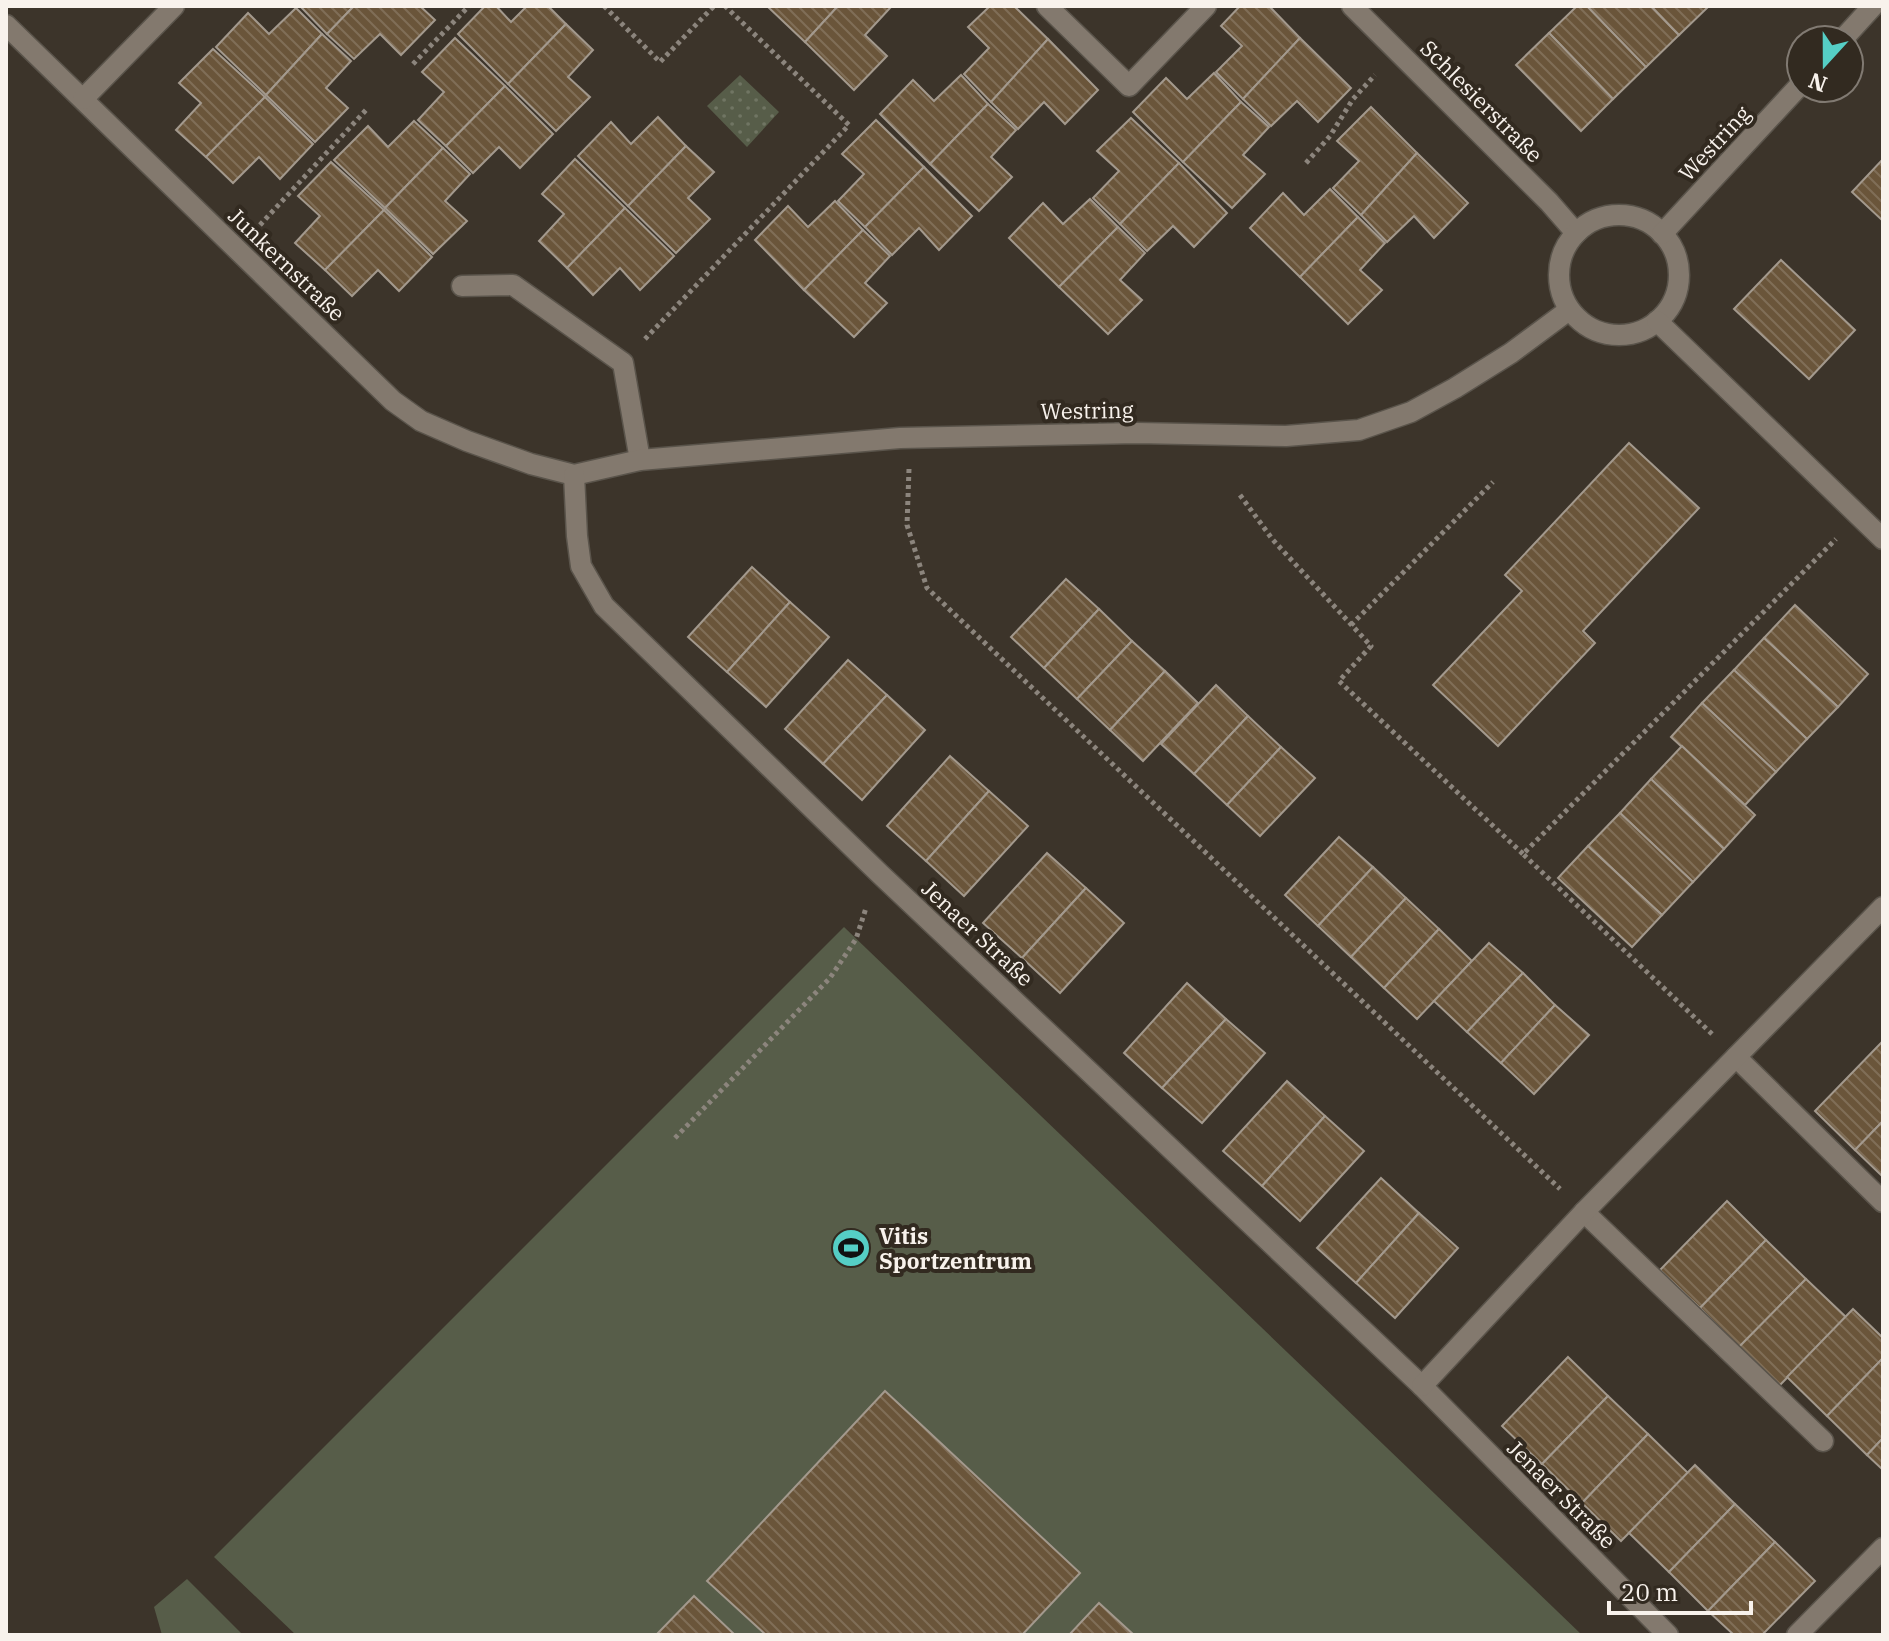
<svg xmlns="http://www.w3.org/2000/svg" width="1889" height="1641" font-family="'IBM Plex Serif',serif">
	<style>
		.park { fill: url(#park-dots) }
		.pitch { fill: #575d49 }
		.building { fill: url(#building-back-hatch); stroke: #a3998d; stroke-width: 2 }
		.lines { fill: none; stroke-linecap: round; stroke-linejoin: round }
		.service-casing { stroke: #5a544b; stroke-width: 23 }
		.minor-casing { stroke: #5a544b; stroke-width: 23 }
		.path { stroke: #8c857d; stroke-width: 5; stroke-dasharray: 4 4; stroke-linecap: butt }
		.service { stroke: #83796e; stroke-width: 20 }
		.minor { stroke: #83796e; stroke-width: 20 }
		.labels { text-anchor: middle; dominant-baseline: central; stroke-width: 8; stroke-linejoin: round; paint-order: stroke }
		.street-label { font-size: 22px; fill: #f8f2ec; stroke: #322a20 }
		.poi-label { font-size: 22px; font-weight: bold; fill: #f8f2ec; stroke: #322a20; text-anchor: start }
	</style>
	<defs>
		<pattern id="park-dots" width="8" height="8" patternUnits="userSpaceOnUse" patternTransform="scale(2)"><rect width="8" height="8" fill="#575d49"/><path d="M2 2h.1M6 6h.1" fill="none" stroke="#707563" stroke-width="1.8" stroke-linecap="round"/></pattern>
		<pattern id="building-back-hatch" width="6" height="6" patternUnits="userSpaceOnUse" patternTransform="scale(2)"><rect width="6" height="6" fill="#6a553a"/><path d="M-1 5l2 2M0 0l6 6M5-1l2 2" fill="none" stroke="#806e57"/></pattern>
	</defs>
	<rect width="100%" height="100%" fill="#3c342a"/>
	<!-- park -->
	<path class="park" d="M 740,75 L 779,112 L 747,147 L 707,106 Z"/>
	<!-- pitch -->
	<g class="pitch">
		<path d="M 844,927 L 1582,1635 L 296,1635 L 214,1557 Z"/>
		<path d="M 187,1579 L 243,1635 L 162,1635 L 154,1607 Z"/>
	</g>
	<!-- building -->
	<g class="building">
		<path d="M 300,6 L 354,6 L 327,34 Z"/>
		<path d="M 354,6 L 420,6 L 435,20 L 401,55 L 380,34 L 354,59 L 327,34 Z"/>
		<path d="M 485,6 L 496,6 L 511,22 L 527,6 L 548,6 L 566,24 L 508,84 L 458,34 Z"/>
		<path d="M 767,6 L 838,6 L 805,42 Z"/>
		<path d="M 838,6 L 888,6 L 890,8 L 865,35 L 887,56 L 854,90 L 805,42 Z"/>
		<path d="M 990,6 L 1014,6 L 1048,39 L 991,102 L 964,74 L 989,48 L 968,27 Z"/>
		<path d="M 1240,6 L 1269,6 L 1300,38 L 1243,99 L 1216,72 L 1242,46 L 1221,26 Z"/>
		<path d="M 1577,6 L 1587,6 L 1646,67 L 1613,99 L 1549,33 Z"/>
		<path d="M 1587,6 L 1651,6 L 1679,35 L 1646,67 Z"/>
		<path d="M 1651,6 L 1709,6 L 1679,35 Z"/>
		<path d="M 296,8 L 322,34 L 266,95 L 216,47 L 248,13 L 269,34 Z"/>
		<path d="M 566,24 L 593,50 L 568,77 L 590,97 L 556,131 L 508,84 Z"/>
		<path d="M 1549,33 L 1613,99 L 1581,131 L 1516,65 Z"/>
		<path d="M 322,34 L 351,61 L 326,88 L 348,108 L 315,142 L 266,95 Z"/>
		<path d="M 455,38 L 505,86 L 446,146 L 418,120 L 444,92 L 422,72 Z"/>
		<path d="M 1300,38 L 1351,88 L 1318,122 L 1297,101 L 1271,126 L 1243,99 Z"/>
		<path d="M 1048,39 L 1098,90 L 1065,124 L 1044,102 L 1018,129 L 991,102 Z"/>
		<path d="M 213,49 L 265,97 L 206,157 L 176,130 L 201,103 L 179,83 Z"/>
		<path d="M 1214,73 L 1241,102 L 1183,162 L 1133,112 L 1166,78 L 1187,99 Z"/>
		<path d="M 961,75 L 988,104 L 930,164 L 880,114 L 913,80 L 934,101 Z"/>
		<path d="M 505,86 L 553,134 L 520,168 L 499,147 L 473,173 L 446,146 Z"/>
		<path d="M 265,97 L 313,144 L 280,179 L 259,157 L 233,183 L 206,157 Z"/>
		<path d="M 1241,102 L 1269,127 L 1243,155 L 1265,174 L 1232,208 L 1183,162 Z"/>
		<path d="M 988,104 L 1016,130 L 991,157 L 1012,177 L 979,211 L 930,164 Z"/>
		<path d="M 1371,107 L 1417,153 L 1361,215 L 1333,188 L 1359,161 L 1337,141 Z"/>
		<path d="M 658,117 L 686,146 L 628,206 L 578,156 L 611,122 L 631,144 Z"/>
		<path d="M 1131,118 L 1179,163 L 1120,224 L 1093,198 L 1119,171 L 1097,151 Z"/>
		<path d="M 876,120 L 924,167 L 865,227 L 838,201 L 864,174 L 842,154 Z"/>
		<path d="M 414,121 L 443,148 L 385,208 L 334,160 L 368,126 L 388,147 Z"/>
		<path d="M 686,146 L 714,172 L 688,198 L 710,219 L 676,253 L 628,206 Z"/>
		<path d="M 443,148 L 470,174 L 445,201 L 467,221 L 433,254 L 385,208 Z"/>
		<path d="M 1417,153 L 1468,203 L 1434,238 L 1414,216 L 1387,242 L 1361,215 Z"/>
		<path d="M 575,159 L 625,208 L 567,268 L 539,241 L 564,214 L 542,194 Z"/>
		<path d="M 1883,159 L 1883,221 L 1852,192 Z"/>
		<path d="M 331,162 L 384,210 L 325,270 L 295,243 L 320,216 L 298,196 Z"/>
		<path d="M 1179,163 L 1227,213 L 1194,247 L 1173,226 L 1147,251 L 1120,224 Z"/>
		<path d="M 924,167 L 972,216 L 939,250 L 919,228 L 892,255 L 865,227 Z"/>
		<path d="M 1330,189 L 1358,217 L 1300,277 L 1250,228 L 1283,193 L 1304,215 Z"/>
		<path d="M 1090,199 L 1118,227 L 1059,287 L 1009,238 L 1043,203 L 1063,224 Z"/>
		<path d="M 835,201 L 863,230 L 804,290 L 755,240 L 788,206 L 808,227 Z"/>
		<path d="M 625,208 L 674,256 L 640,290 L 620,268 L 593,295 L 567,268 Z"/>
		<path d="M 384,210 L 432,257 L 399,291 L 378,270 L 352,296 L 325,270 Z"/>
		<path d="M 1358,217 L 1385,243 L 1360,270 L 1382,290 L 1348,324 L 1300,277 Z"/>
		<path d="M 1118,227 L 1145,253 L 1120,280 L 1142,300 L 1108,334 L 1059,287 Z"/>
		<path d="M 863,230 L 890,256 L 865,283 L 887,303 L 854,337 L 804,290 Z"/>
		<path d="M 1781,260 L 1855,330 L 1809,379 L 1734,309 Z"/>
		<path d="M 1629,443 L 1699,508 L 1583,631 L 1595,643 L 1498,746 L 1433,685 L 1522,591 L 1505,575 Z"/>
		<path d="M 752,567 L 790,602 L 727,672 L 688,637 Z"/>
		<path d="M 1066,579 L 1099,609 L 1044,668 L 1011,637 Z"/>
		<path d="M 790,602 L 829,637 L 766,707 L 727,672 Z"/>
		<path d="M 1795,605 L 1868,674 L 1838,707 L 1764,638 Z"/>
		<path d="M 1099,609 L 1132,641 L 1077,699 L 1044,668 Z"/>
		<path d="M 1764,638 L 1838,707 L 1807,739 L 1734,670 Z"/>
		<path d="M 1132,641 L 1165,671 L 1110,730 L 1077,699 Z"/>
		<path d="M 848,660 L 887,695 L 823,764 L 785,729 Z"/>
		<path d="M 1734,670 L 1807,739 L 1776,772 L 1702,703 Z"/>
		<path d="M 1165,671 L 1198,703 L 1143,761 L 1110,730 Z"/>
		<path d="M 1216,685 L 1248,716 L 1194,774 L 1161,744 Z"/>
		<path d="M 887,695 L 925,730 L 862,800 L 823,764 Z"/>
		<path d="M 1702,703 L 1776,772 L 1745,805 L 1671,737 Z"/>
		<path d="M 1248,716 L 1281,747 L 1227,805 L 1194,774 Z"/>
		<path d="M 1682,746 L 1755,815 L 1724,849 L 1651,779 Z"/>
		<path d="M 1281,747 L 1315,778 L 1260,836 L 1227,805 Z"/>
		<path d="M 950,756 L 989,791 L 926,861 L 887,826 Z"/>
		<path d="M 1651,779 L 1724,849 L 1693,882 L 1620,813 Z"/>
		<path d="M 989,791 L 1028,826 L 964,896 L 926,861 Z"/>
		<path d="M 1620,813 L 1693,882 L 1662,915 L 1588,846 Z"/>
		<path d="M 1339,837 L 1373,867 L 1318,926 L 1285,895 Z"/>
		<path d="M 1588,846 L 1662,915 L 1632,947 L 1558,878 Z"/>
		<path d="M 1047,853 L 1086,888 L 1022,958 L 983,923 Z"/>
		<path d="M 1373,867 L 1406,898 L 1351,957 L 1318,926 Z"/>
		<path d="M 1086,888 L 1124,923 L 1060,993 L 1022,958 Z"/>
		<path d="M 1406,898 L 1439,929 L 1384,988 L 1351,957 Z"/>
		<path d="M 1439,929 L 1472,961 L 1417,1019 L 1384,988 Z"/>
		<path d="M 1489,943 L 1523,973 L 1467,1032 L 1434,1001 Z"/>
		<path d="M 1523,973 L 1555,1005 L 1501,1063 L 1467,1032 Z"/>
		<path d="M 1187,983 L 1226,1019 L 1162,1088 L 1124,1053 Z"/>
		<path d="M 1555,1005 L 1589,1035 L 1534,1094 L 1501,1063 Z"/>
		<path d="M 1226,1019 L 1265,1053 L 1202,1123 L 1162,1088 Z"/>
		<path d="M 1881,1043 L 1883,1045 L 1883,1121 L 1855,1150 L 1815,1111 Z"/>
		<path d="M 1287,1081 L 1325,1116 L 1262,1186 L 1223,1151 Z"/>
		<path d="M 1325,1116 L 1364,1151 L 1300,1221 L 1262,1186 Z"/>
		<path d="M 1883,1121 L 1883,1177 L 1855,1150 Z"/>
		<path d="M 1381,1178 L 1419,1213 L 1356,1283 L 1317,1248 Z"/>
		<path d="M 1727,1201 L 1766,1240 L 1700,1308 L 1660,1270 Z"/>
		<path d="M 1419,1213 L 1458,1248 L 1395,1318 L 1356,1283 Z"/>
		<path d="M 1766,1240 L 1806,1279 L 1739,1347 L 1700,1308 Z"/>
		<path d="M 1806,1279 L 1846,1317 L 1779,1386 L 1739,1347 Z"/>
		<path d="M 1853,1309 L 1883,1338 L 1883,1358 L 1827,1416 L 1787,1377 Z"/>
		<path d="M 1568,1357 L 1608,1396 L 1542,1464 L 1502,1426 Z"/>
		<path d="M 1883,1358 L 1883,1438 L 1867,1455 L 1827,1416 Z"/>
		<path d="M 885,1391 L 1080,1573 L 1022,1635 L 766,1635 L 707,1581 Z"/>
		<path d="M 1608,1396 L 1648,1434 L 1582,1503 L 1542,1464 Z"/>
		<path d="M 1648,1434 L 1688,1473 L 1621,1541 L 1582,1503 Z"/>
		<path d="M 1883,1438 L 1883,1470 L 1867,1455 Z"/>
		<path d="M 1695,1465 L 1735,1504 L 1669,1572 L 1629,1533 Z"/>
		<path d="M 1735,1504 L 1775,1542 L 1708,1611 L 1669,1572 Z"/>
		<path d="M 1775,1542 L 1815,1581 L 1762,1635 L 1734,1635 L 1708,1611 Z"/>
		<path d="M 694,1596 L 735,1635 L 656,1635 Z"/>
		<path d="M 1099,1603 L 1134,1635 L 1069,1635 Z"/>
	</g>
	<g class="lines">
		<!-- service casing -->
		<g class="service-casing">
			<g id="service">
				<path d="M 1047,6 L 1129,86 L 1206,6"/>
				<path d="M 462,286 L 513,285 L 623,363 L 640,460"/>
			</g>
		</g>
		<!-- minor casing -->
		<g class="minor-casing">
			<g id="minor">
				<path d="M 1352,6 L 1549,202 L 1576,233"/>
				<path d="M 6,25 L 393,401 L 421,421 L 467,441 L 531,464 L 574,475 L 640,460 L 900,438 L 1137,433 L 1286,436 L 1359,430 L 1411,412 L 1455,388 L 1511,353 L 1569,310"/>
				<path d="M 1842,40 L 1873,6"/>
				<path d="M 83,99 L 174,6"/>
				<circle cx="1619" cy="275" r="60"/>
				<path d="M 1662,234 L 1801,84"/>
				<path d="M 1657,321 L 1883,539"/>
				<path d="M 574,475 L 577,536 L 581,566 L 604,606 L 880,874 L 1422,1386 L 1668,1635"/>
				<path d="M 1736,1057 L 1883,1202"/>
				<path d="M 1584,1212 L 1823,1441"/>
				<path d="M 1422,1386 L 1584,1212 L 1883,907"/>
				<path d="M 1797,1635 L 1883,1548"/>
			</g>
		</g>
		<!-- path -->
		<g class="path">
			<path d="M 604,6 L 660,62 L 714,6"/>
			<path d="M 413,64 L 469,6"/>
			<path d="M 1306,163 L 1330,136 L 1353,99 L 1375,75"/>
			<path d="M 260,225 L 366,110"/>
			<path d="M 645,339 L 849,125 L 725,6"/>
			<path d="M 909,469 L 907,525 L 927,588 L 1560,1189"/>
			<path d="M 1240,495 L 1273,540 L 1371,646 L 1339,681 L 1523,854"/>
			<path d="M 1351,625 L 1493,482"/>
			<path d="M 1712,1034 L 1523,854 L 1836,539"/>
			<path d="M 675,1138 L 830,978 L 856,939 L 866,908"/>
		</g>
		<!-- service -->
		<use href="#service" class="service"/>
		<!-- minor -->
		<use href="#minor" class="minor"/>
	</g>
	<!-- icons -->
	<defs>
		<g id="stadium-disc" transform="scale(2)"><circle r="9.5" fill="#55cec5" stroke="#322a20"/><path d="M0-5a6.5 5 0 1 0 0 10a6.5 5 0 1 0 0-10ZM-3.5-1.8h7v3.6h-7Z" fill="#111"/></g>
	</defs>
	<g fill-rule="evenodd">
		<use href="#stadium-disc" x="851" y="1248"/>
	</g>
	<g class="labels">
		<!-- street labels -->
		<g class="street-label">
			<text transform="translate(1482 101) rotate(45)">Schlesierstraße</text>
			<text transform="translate(1714 143) rotate(-47)">Westring</text>
			<text transform="translate(287 264) rotate(44)">Junkernstraße</text>
			<text transform="translate(1087 410) rotate(-1)">Westring</text>
			<text transform="translate(978 933) rotate(43)">Jenaer Straße</text>
			<text transform="translate(1562 1494) rotate(45)">Jenaer Straße</text>
		</g>
		<!-- poi labels -->
		<g class="poi-label">
			<text x="879" y="1235">Vitis<tspan x="879" dy="25">Sportzentrum</tspan></text>
		</g>
	</g>
	<!-- border -->
	<rect width="1889" height="1641" fill="none" stroke="#f8f2ec" stroke-width="16"/>
	<!-- north arrow -->
	<g transform="translate(1825 64) rotate(201)"><circle r="38" fill="#322a20" stroke="#817a72" stroke-width="2"/>
	<path d="M0-6L14 30L0 20L-14 30Z" fill="#55cec5"/>
	<text y="-12" font-size="22" font-weight="bold" text-anchor="middle" fill="#f8f2ec">N</text>
	</g>
	<!-- scale -->
	<path d="M1609 1601v12h142v-12" fill="none" stroke="#f8f2ec" stroke-width="4"/>
	<text x="1621" y="1601" font-size="24" fill="#f8f2ec" stroke="#322a20" stroke-width="6" paint-order="stroke">20 m</text>
</svg>
